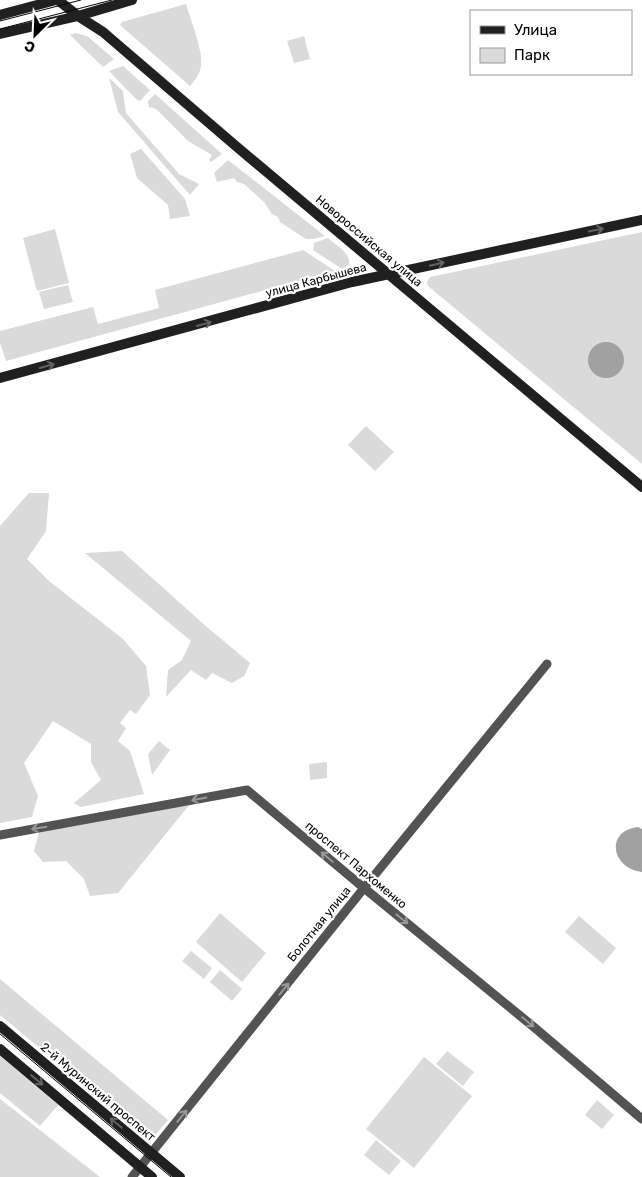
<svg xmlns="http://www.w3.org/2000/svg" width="642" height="1177" font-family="Rubik,sans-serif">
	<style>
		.green { fill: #dadada }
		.water { fill: #a1a1a1 }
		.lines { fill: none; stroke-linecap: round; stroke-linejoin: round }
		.minor { stroke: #535353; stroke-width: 9 }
		.secondary { stroke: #202020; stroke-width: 10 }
		.tram { stroke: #000; stroke-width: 1 }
		.oneway { stroke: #636363 }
		.oneway2 { stroke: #989898 }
		.labels { text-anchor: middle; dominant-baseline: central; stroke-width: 4.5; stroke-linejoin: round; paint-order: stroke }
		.street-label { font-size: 12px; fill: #000; stroke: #fff }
	</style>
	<rect width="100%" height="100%" fill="#fff"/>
	<!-- green -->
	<g class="green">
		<path d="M 186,4 C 190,18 204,53 201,66 C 200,74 195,80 190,86 L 120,25 L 122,22 Z"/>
		<path d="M 75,33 L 87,36 L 114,59 L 103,67 L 70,35 Z"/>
		<path d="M 304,36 L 310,59 L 294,63 L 287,41 Z"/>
		<path d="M 123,66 L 150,90 L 140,101 L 136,99 L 109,71 Z"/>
		<path d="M 109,78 L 123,91 L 126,113 L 179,174 L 199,184 L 190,195 L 118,112 Z"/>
		<path d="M 155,94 L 222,154 L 211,162 L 209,160 L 212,155 L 188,141 L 156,109 L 149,107 L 148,101 Z"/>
		<path d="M 141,149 L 185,199 L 190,216 L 170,219 L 168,205 L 137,178 L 130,154 Z"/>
		<path d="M 228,160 L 325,236 L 313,239 L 306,239 L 280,222 L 278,217 L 272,214 L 264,202 L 244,184 L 237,182 L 234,178 L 217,182 L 214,173 Z"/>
		<path d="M 55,229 L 69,283 L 37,291 L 23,238 Z"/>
		<path d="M 642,232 L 642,464 L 428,286 L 427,282 L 430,277 Z"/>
		<path d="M 328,238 C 337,246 351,253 349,265 L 342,269 L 313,250 L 314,243 Z"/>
		<path d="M 303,250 L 335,271 L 6,361 L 0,343 L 0,331 L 93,307 L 98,324 L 159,308 L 155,290 Z"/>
		<path d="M 68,285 L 73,302 L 44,309 L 39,292 Z"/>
		<path d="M 366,426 L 394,452 L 375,471 L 348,445 Z"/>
		<path d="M 29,493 L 49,493 L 46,531 L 27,559 L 49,581 L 123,639 L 146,666 L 150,695 L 136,714 L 130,710 L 120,723 L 126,728 L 118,741 L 130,751 L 144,794 L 81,807 L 74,803 L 101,780 L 91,762 L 91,744 L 53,721 L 24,763 L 38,796 L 32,817 L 0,823 L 0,526 Z"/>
		<path d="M 122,551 L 208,628 L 250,663 L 244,676 L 232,683 L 212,673 L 206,680 L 191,670 L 166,697 L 168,670 L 182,660 L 191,641 L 85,553 Z"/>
		<path d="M 159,741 L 170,750 L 152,775 L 148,754 Z"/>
		<path d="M 327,762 L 327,778 L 310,780 L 309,764 Z"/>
		<path d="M 190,804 L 118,893 L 90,896 L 84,879 L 66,861 L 43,862 L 34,851 L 39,832 Z"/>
		<path d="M 220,913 L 266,953 L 242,982 L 196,942 Z"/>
		<path d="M 579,916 L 616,948 L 603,964 L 565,932 Z"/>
		<path d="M 191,951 L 212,968 L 204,979 L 182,961 Z"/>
		<path d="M 220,970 L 242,989 L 232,1001 L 210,982 Z"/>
		<path d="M 0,979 L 168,1120 L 156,1134 L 153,1135 L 147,1132 L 104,1096 L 101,1099 L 0,1015 Z"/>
		<path d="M 447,1051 L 474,1072 L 463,1086 L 436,1064 Z"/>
		<path d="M 0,1056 L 58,1105 L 40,1126 L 0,1093 Z"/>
		<path d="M 424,1057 L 472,1096 L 414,1168 L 366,1129 Z"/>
		<path d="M 0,1099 L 100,1177 L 0,1177 Z"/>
		<path d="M 597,1100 L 614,1115 L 602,1129 L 585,1115 Z"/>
		<path d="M 376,1140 L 401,1161 L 389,1175 L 364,1155 Z"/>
	</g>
	<!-- water -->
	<g class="water">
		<circle cx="606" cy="360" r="18"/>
		<path d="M 638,827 L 642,829 L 642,872 C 612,869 604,831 638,827 Z"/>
	</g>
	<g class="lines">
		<!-- minor -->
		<g class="minor">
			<path d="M 0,835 L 247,790 L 364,888 L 535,1028 L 642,1119"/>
			<path d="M 132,1177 L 364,888 L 547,664"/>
		</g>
		<!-- secondary -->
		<g class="secondary">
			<path d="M 58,0 L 78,16 L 103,32 L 237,147 L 642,487"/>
			<path d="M 0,15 L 56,0"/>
			<path d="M 0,34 L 78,16 L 132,0"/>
			<path d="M 0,378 L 352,282 L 642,220"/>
			<path d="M 0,1026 L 180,1177"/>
			<path d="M 0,1049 L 152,1177"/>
		</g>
		<!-- tram -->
		<g class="tram">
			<path d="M 0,21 L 81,0"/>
			<path d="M 0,29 L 112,0"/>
			<path d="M 0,1034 L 171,1177"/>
		</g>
	</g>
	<!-- one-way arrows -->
	<defs><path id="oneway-shaft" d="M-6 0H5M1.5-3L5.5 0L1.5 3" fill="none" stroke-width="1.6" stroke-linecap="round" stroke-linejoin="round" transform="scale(1.25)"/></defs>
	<g class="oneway">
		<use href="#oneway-shaft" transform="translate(596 230) rotate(-12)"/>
		<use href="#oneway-shaft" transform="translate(437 264) rotate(-14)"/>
		<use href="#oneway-shaft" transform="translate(204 324) rotate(-15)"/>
		<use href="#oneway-shaft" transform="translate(47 366) rotate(-15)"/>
		<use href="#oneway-shaft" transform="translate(37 1080) rotate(40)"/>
		<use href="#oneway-shaft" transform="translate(116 1123) rotate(-140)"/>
	</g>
	<g class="oneway2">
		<use href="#oneway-shaft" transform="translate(199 799) rotate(169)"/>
		<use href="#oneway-shaft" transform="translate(39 828) rotate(170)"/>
		<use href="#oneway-shaft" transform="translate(327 857) rotate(-140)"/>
		<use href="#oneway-shaft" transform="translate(402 919) rotate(39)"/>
		<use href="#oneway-shaft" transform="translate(284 989) rotate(-51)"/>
		<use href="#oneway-shaft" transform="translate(528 1022) rotate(39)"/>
		<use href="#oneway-shaft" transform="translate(182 1116) rotate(-51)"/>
	</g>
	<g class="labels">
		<!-- street labels -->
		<g class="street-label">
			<text transform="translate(369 241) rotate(40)">Новороссийская улица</text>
			<text transform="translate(316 280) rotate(-15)">улица Карбышева</text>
			<text transform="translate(356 865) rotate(40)">проспект Пархоменко</text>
			<text transform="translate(319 924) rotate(-51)">Болотная улица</text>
			<text transform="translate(98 1092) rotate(40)">2-й Муринский проспект</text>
		</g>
	</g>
	<!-- legend -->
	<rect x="470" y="10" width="162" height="65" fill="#ffffff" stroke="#999999"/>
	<rect x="480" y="26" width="25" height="8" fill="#202020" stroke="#999999"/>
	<text x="514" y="35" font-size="15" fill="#000000">Улица</text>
	<rect x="480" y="48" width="25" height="15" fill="#dadada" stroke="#999999"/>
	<text x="514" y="60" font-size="15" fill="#000000">Парк</text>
	<!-- north arrow -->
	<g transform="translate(35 35) rotate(204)" stroke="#ffffff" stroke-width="4" paint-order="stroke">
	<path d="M0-4L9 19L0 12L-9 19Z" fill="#000000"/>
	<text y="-8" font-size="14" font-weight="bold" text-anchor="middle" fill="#000000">С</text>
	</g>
</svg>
